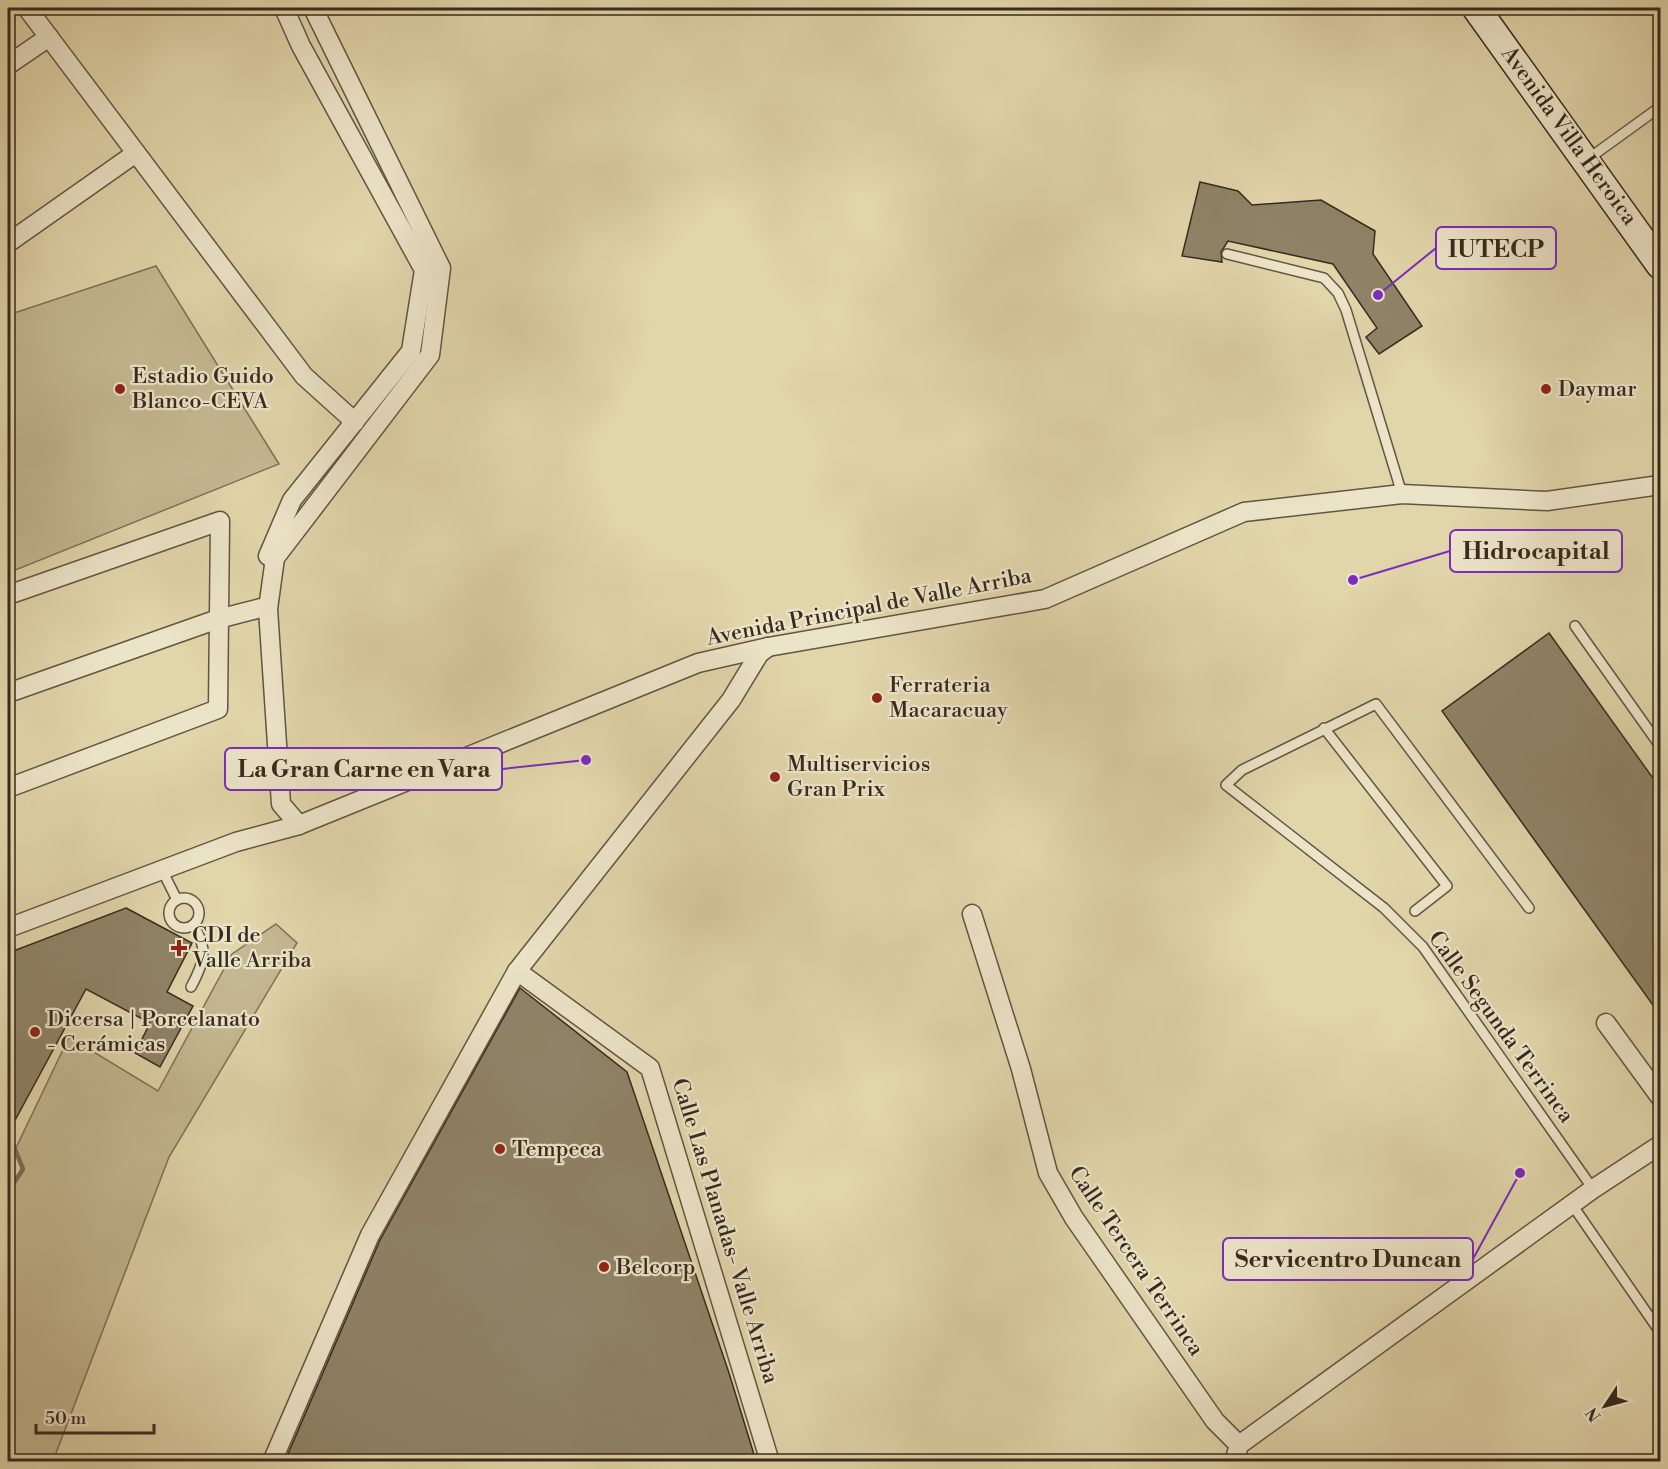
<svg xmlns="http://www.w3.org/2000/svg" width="1668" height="1469" font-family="'Libre Bodoni',serif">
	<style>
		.green { fill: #c4b892; stroke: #7e7158; stroke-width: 1.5 }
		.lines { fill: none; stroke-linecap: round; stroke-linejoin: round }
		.stream { stroke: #7a6e56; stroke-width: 4.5 }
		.building { fill: #8f8367; stroke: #372a1f; stroke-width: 1.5 }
		.lane-casing { stroke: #625542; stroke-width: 12 }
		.street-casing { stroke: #625542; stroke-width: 21 }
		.secondary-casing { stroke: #372a1f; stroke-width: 30 }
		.lane { stroke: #ece4c8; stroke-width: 9 }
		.street { stroke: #ece4c8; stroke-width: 18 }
		.secondary { stroke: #ece4c8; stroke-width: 27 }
		.poi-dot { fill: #8f2418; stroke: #ece4c8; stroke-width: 2 }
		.labels { text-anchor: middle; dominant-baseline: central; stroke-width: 4.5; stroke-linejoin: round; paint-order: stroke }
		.street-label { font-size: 22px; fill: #372a1f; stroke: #ece4c8 }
		.poi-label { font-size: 22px; fill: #372a1f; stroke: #ece4c8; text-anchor: start }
		.leader { fill: none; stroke: #7b2cbf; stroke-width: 2 }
		.callout-dot { fill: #7b2cbf; stroke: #ece4c8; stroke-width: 2 }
		.callout { fill: #ece4c8; stroke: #7b2cbf; stroke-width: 2 }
		.callout-label { font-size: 24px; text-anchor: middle; font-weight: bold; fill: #372a1f }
	</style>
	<rect width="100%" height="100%" fill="#e1d5aa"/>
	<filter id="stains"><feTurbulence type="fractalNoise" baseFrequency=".00333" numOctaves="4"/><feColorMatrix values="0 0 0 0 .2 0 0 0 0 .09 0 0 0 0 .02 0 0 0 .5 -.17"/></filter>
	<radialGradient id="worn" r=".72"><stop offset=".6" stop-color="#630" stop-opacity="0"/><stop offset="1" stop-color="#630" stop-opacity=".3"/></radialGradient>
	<!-- green -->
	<g class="green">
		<path d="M 156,266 L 279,464 L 8,573 L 8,315 Z"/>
		<path d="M 276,924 L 297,943 L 169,1157 L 53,1461 L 8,1461 L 8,1192 L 23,1169 L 15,1150 L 69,1037 L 158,1091 L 232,954 Z"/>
	</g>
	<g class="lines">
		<!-- stream -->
		<path class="stream" d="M 8,1132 L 23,1169 L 8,1192"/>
	</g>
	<!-- building -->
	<g class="building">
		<path d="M 1200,182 L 1238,191 L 1252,205 L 1321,200 L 1375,231 L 1373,254 L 1422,326 L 1379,354 L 1366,337 L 1377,328 L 1333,264 L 1228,241 L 1221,252 L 1222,262 L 1182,256 Z"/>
		<path d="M 1549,633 L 1660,788 L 1660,1015 L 1442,711 Z"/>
		<path d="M 126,908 L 192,943 L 167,992 L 193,1006 L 160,1067 L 135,1053 L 150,1023 L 86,989 L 13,1124 L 8,1111 L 8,953 Z"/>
		<path d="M 520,988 L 627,1072 L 729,1373 L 756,1461 L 285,1461 L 380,1240 Z"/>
	</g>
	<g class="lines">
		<!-- lane casing -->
		<g class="lane-casing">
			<g id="lane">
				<path d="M 1588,159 L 1660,107"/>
				<path d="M 1227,254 L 1324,278 L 1338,293 L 1346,310 L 1402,494"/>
				<path d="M 1575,626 L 1660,746"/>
				<path d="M 1324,728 L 1447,886 L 1415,911"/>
				<path d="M 162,870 L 177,900"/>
				<circle cx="184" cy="913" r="15"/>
				<path d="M 1529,908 L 1376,704 L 1242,770 L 1226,785 L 1384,908 L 1423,947 L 1593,1189"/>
				<path d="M 191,987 C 204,963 209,948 193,925"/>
				<path d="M 1573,1206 L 1660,1332"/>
			</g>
		</g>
		<!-- street casing -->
		<g class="street-casing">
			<g id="street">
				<path d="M 27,8 L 304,376 L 355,422"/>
				<path d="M 8,65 L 49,37"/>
				<path d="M 8,243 L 136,153"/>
				<path d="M 268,556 L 292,500 L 411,351 L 424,270 L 301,46 L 284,8"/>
				<path d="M 8,595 L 220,521 L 218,709 L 8,788"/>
				<path d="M 8,693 L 218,619 L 261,608"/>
				<path d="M 299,825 L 281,804 L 268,609 L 275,558 L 430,355 L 441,268 L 313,8"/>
				<path d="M 972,914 L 1021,1069 L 1048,1173 L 1074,1218 L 1215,1421 L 1239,1445"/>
				<path d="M 8,928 L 236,842 L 299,825 L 698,663 L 768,647 L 1045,599 L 1244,512 L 1402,494 L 1547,501 L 1660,485"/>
				<path d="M 517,971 L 650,1068 L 770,1462"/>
				<path d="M 1606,1023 L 1660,1097"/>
				<path d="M 272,1462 L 370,1235 L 517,971 L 731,700 L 759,654 L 768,647"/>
				<path d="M 1234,1462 L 1239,1445 L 1593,1189 L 1660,1145"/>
			</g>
		</g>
		<!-- secondary casing -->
		<g class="secondary-casing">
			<path id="secondary" d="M 1476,8 L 1660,265"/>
		</g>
		<!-- lane -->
		<use href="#lane" class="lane"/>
		<!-- street -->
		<use href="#street" class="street"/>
		<!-- secondary -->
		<use href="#secondary" class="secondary"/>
	</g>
	<!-- markers -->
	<g class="poi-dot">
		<circle cx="120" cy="389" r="6"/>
		<circle cx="1546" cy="389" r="6"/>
		<circle cx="877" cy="698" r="6"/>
		<circle cx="775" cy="777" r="6"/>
		<path d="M176 939h6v6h6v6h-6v6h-6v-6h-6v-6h6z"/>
		<circle cx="35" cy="1032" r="6"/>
		<circle cx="500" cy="1149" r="6"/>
		<circle cx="604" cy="1267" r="6"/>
	</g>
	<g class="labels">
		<!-- street labels -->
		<g class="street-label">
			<text transform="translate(1569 136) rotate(54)">Avenida Villa Heroica</text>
			<text transform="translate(869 607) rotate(-11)">Avenida Principal de Valle Arriba</text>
			<text transform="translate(1501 1027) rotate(54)">Calle Segunda Terrinca</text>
			<text transform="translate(725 1231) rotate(73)">Calle Las Planadas- Valle Arriba</text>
			<text transform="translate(1136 1261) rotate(56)">Calle Tercera Terrinca</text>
		</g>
		<!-- poi labels -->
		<g class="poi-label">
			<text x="132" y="376">Estadio Guido<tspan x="132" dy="25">Blanco-CEVA</tspan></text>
			<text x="1558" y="389">Daymar</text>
			<text x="889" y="685">Ferrateria<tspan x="889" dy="25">Macaracuay</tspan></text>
			<text x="787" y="764">Multiservicios<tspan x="787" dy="25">Gran Prix</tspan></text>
			<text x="192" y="935">CDI de<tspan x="192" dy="25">Valle Arriba</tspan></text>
			<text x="47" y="1019">Dicersa | Porcelanato<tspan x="47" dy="25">- Cerámicas</tspan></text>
			<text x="512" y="1149">Tempeca</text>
			<text x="616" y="1267">Belcorp</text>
		</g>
	</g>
	<!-- callouts -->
	<path class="leader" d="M1378 295L1436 248M1353 580L1450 551M586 760L502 769M1520 1173L1473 1259"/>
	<g class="callout-dot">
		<circle cx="1378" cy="295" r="6"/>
		<circle cx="1353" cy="580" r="6"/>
		<circle cx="586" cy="760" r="6"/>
		<circle cx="1520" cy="1173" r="6"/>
	</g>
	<g class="callout">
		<rect x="1436" y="227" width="120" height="42" rx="6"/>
		<rect x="1450" y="530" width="172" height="42" rx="6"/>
		<rect x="225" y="748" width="277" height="42" rx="6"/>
		<rect x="1223" y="1238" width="250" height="42" rx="6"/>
	</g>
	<g class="callout-label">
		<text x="1496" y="257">IUTECP</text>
		<text x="1536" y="559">Hidrocapital</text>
		<text x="364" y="777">La Gran Carne en Vara</text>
		<text x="1348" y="1267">Servicentro Duncan</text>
	</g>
	<!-- margin -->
	<rect width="1668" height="1469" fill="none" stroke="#e1d5aa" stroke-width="30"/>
	<rect x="9" y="9" width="1650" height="1451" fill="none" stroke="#372a1f" stroke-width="3"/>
	<rect x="15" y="15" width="1638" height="1439" fill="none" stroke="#372a1f" stroke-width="1.5"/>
	<!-- north arrow -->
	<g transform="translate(1605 1406) rotate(234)" stroke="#ece4c8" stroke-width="4.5" paint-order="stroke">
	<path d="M0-4.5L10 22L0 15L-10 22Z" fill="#372a1f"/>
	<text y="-9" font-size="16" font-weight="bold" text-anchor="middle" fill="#372a1f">N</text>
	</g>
	<!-- scale -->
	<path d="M36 1424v9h118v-9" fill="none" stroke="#372a1f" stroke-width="3"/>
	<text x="45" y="1424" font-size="18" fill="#372a1f" stroke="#ece4c8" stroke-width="4.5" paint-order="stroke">50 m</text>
	<rect width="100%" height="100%" filter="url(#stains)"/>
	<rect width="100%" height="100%" fill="url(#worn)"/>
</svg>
